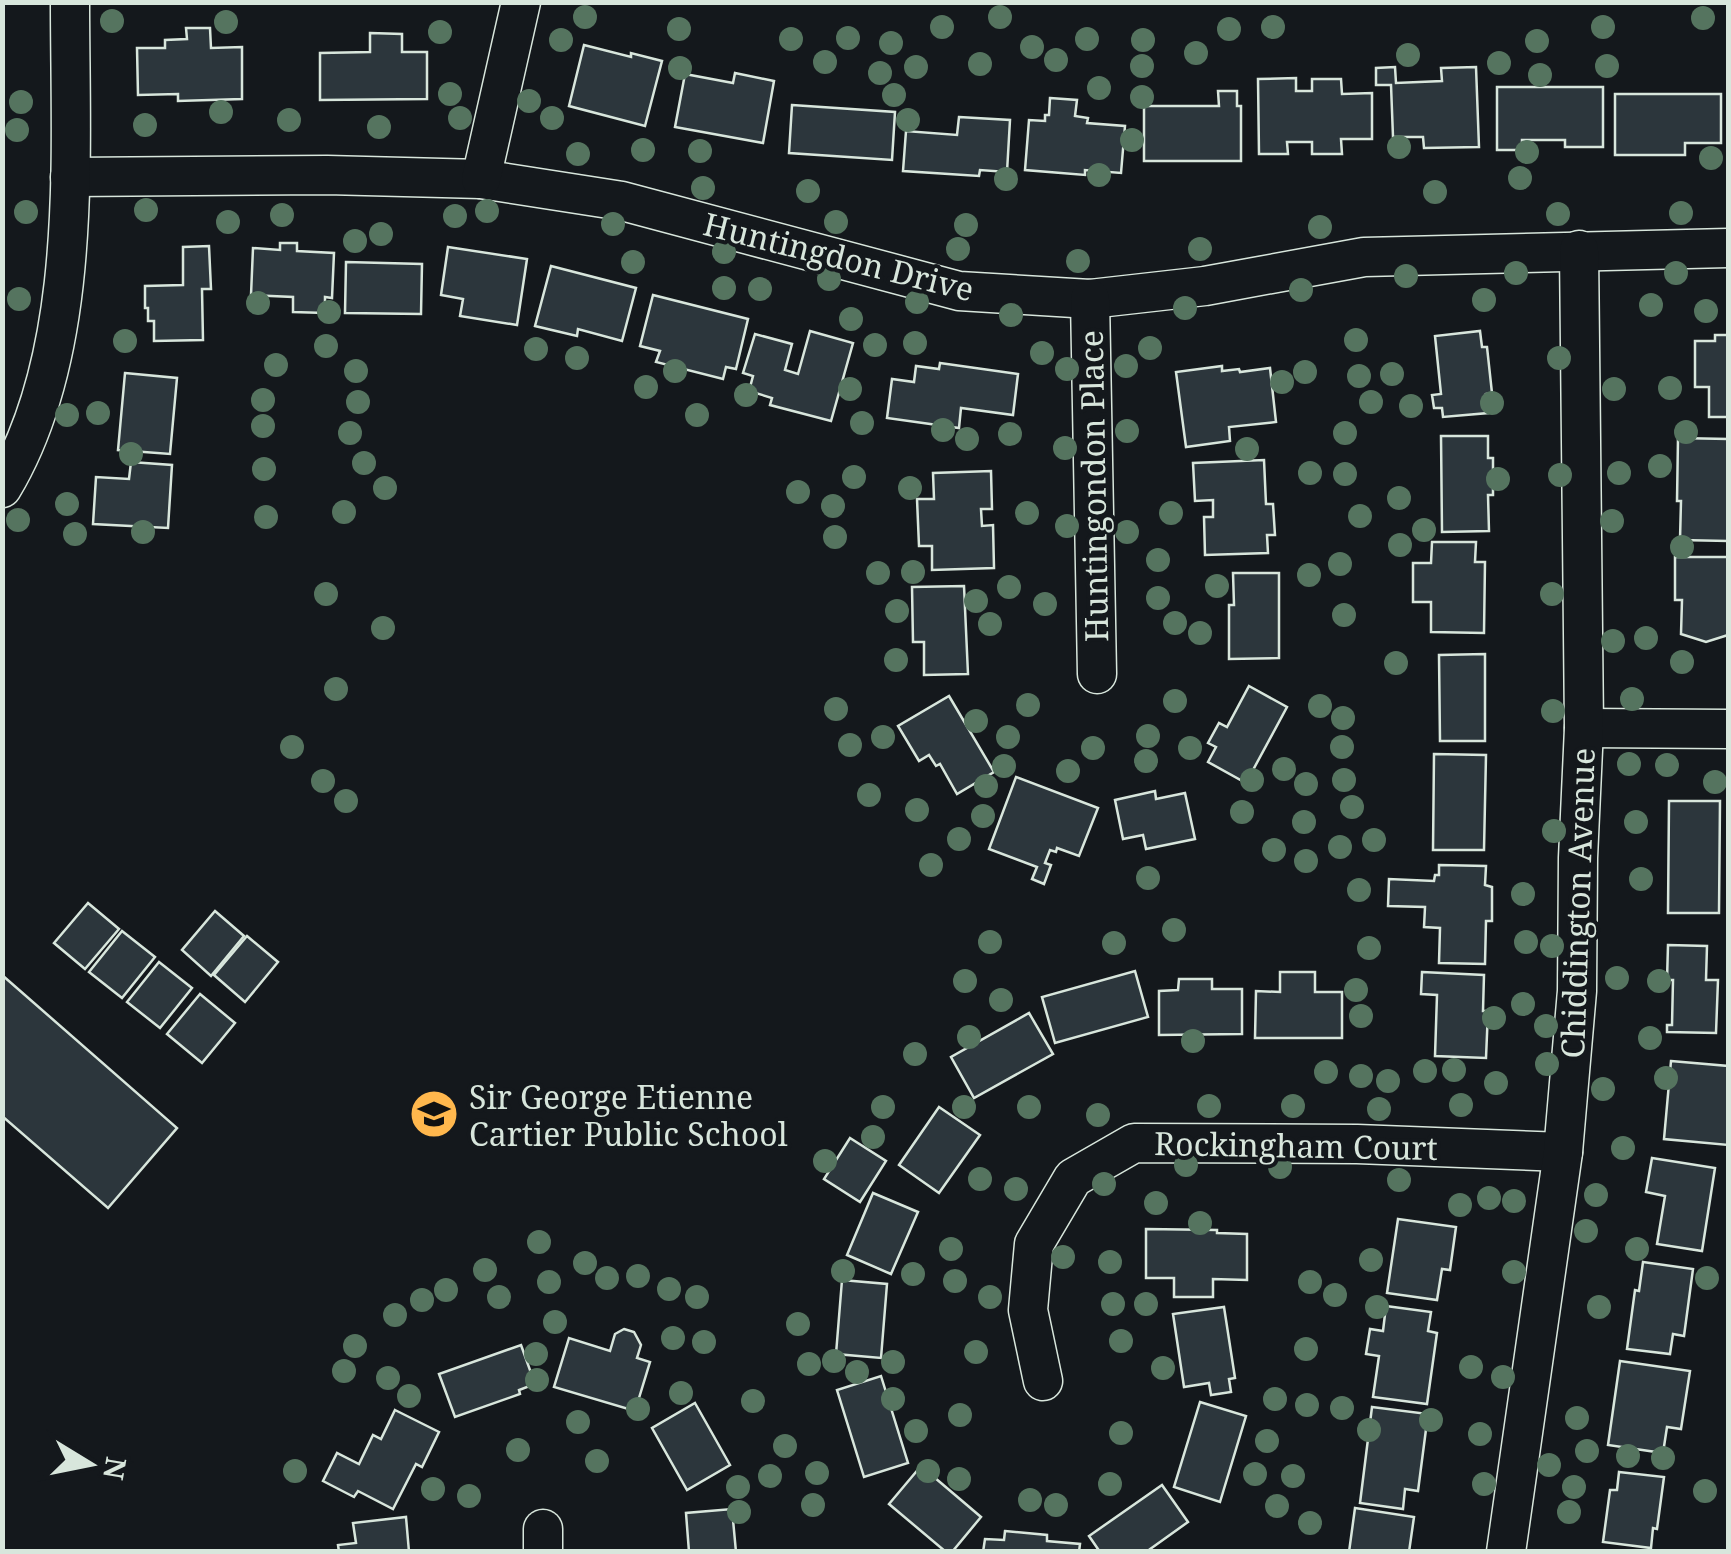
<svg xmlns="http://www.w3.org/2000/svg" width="1731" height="1554" font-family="'Noto Serif',serif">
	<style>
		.building { fill: #2c363c; stroke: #d8e6dc; stroke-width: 2.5 }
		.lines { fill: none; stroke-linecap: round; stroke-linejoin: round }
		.minor-casing { stroke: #d8e6dc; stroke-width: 41 }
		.minor { stroke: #14181c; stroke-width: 38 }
		.tree { fill: #55745f }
		.labels { text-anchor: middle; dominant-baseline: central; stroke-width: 8; stroke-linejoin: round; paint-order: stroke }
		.street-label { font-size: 32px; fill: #d8e6dc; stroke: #14181c }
		.poi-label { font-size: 32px; fill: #d8e6dc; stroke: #14181c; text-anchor: start }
	</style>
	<rect width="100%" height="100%" fill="#14181c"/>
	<!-- building -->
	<g class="building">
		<path d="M 186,28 L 210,28 L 211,48 L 242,47 L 242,99 L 178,101 L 178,94 L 138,95 L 137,48 L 165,48 L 165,40 L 187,39 Z"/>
		<path d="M 370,33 L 402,34 L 402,52 L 427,52 L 427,99 L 320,100 L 320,53 L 370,52 Z"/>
		<path d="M 584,45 L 631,57 L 631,53 L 662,61 L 645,126 L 569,106 Z"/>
		<path d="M 1395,67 L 1396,83 L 1442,81 L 1441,68 L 1476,67 L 1479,147 L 1424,148 L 1423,137 L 1393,137 L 1391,85 L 1376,85 L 1376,68 Z"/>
		<path d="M 735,73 L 774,81 L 763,143 L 675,127 L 685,74 L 733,83 Z"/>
		<path d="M 1296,78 L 1296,91 L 1312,91 L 1312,79 L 1341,79 L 1342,94 L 1372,93 L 1372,139 L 1341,139 L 1342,154 L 1312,154 L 1312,142 L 1287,142 L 1288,154 L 1259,154 L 1258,79 Z"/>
		<path d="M 1497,87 L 1603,87 L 1603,147 L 1565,147 L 1565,140 L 1522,140 L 1522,150 L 1497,150 Z"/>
		<path d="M 1218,91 L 1237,91 L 1237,106 L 1241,106 L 1241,161 L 1144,161 L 1144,106 L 1219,106 Z"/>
		<path d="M 1615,94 L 1721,94 L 1721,143 L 1685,143 L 1685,155 L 1615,155 Z"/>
		<path d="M 1050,98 L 1077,100 L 1075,116 L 1088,118 L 1087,123 L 1125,126 L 1121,173 L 1085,170 L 1085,175 L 1025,170 L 1029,120 L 1045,121 L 1045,115 L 1049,115 Z"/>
		<path d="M 792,105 L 895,112 L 892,160 L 789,153 Z"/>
		<path d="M 959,117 L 1010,120 L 1007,172 L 980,170 L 979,176 L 903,171 L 906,131 L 957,135 Z"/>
		<path d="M 280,243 L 297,243 L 297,251 L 334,253 L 332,298 L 325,297 L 325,313 L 293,312 L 293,297 L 251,295 L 253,248 L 280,250 Z"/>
		<path d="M 209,246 L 211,289 L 202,289 L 203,340 L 154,341 L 154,321 L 148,321 L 148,308 L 145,308 L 145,286 L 183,285 L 183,247 Z"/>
		<path d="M 448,247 L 527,259 L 517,325 L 460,316 L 463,299 L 441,295 Z"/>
		<path d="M 346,262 L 422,264 L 421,314 L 345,313 Z"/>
		<path d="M 551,266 L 636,288 L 622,341 L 578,329 L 577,336 L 535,326 Z"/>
		<path d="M 653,295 L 748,319 L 736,369 L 726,367 L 723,379 L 656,362 L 660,351 L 640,346 Z"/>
		<path d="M 810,331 L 853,343 L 831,421 L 770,405 L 772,398 L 749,391 L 753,376 L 743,373 L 755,334 L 792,344 L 785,370 L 798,374 Z"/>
		<path d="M 1480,331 L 1482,347 L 1487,347 L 1492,393 L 1486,394 L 1488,413 L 1443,417 L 1442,408 L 1434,408 L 1432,395 L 1441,394 L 1435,336 Z"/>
		<path d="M 1715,335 L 1728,335 L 1728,417 L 1709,417 L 1709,387 L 1695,387 L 1695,341 L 1715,341 Z"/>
		<path d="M 940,363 L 1018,374 L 1013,415 L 961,408 L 959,428 L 887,418 L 892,379 L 914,382 L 916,366 L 939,369 Z"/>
		<path d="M 1222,366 L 1222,371 L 1239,369 L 1240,372 L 1270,368 L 1276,422 L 1229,427 L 1230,441 L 1186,447 L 1176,372 Z"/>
		<path d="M 125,373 L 177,378 L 170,454 L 118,450 Z"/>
		<path d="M 1441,436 L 1488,436 L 1488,458 L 1493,458 L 1493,495 L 1488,495 L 1489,531 L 1442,532 Z"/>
		<path d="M 1678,438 L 1728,439 L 1728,541 L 1680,540 L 1681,501 L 1677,501 Z"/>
		<path d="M 1264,460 L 1266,504 L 1273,504 L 1275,535 L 1267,535 L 1268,553 L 1205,555 L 1204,517 L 1213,517 L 1213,500 L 1195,501 L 1193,463 Z"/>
		<path d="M 131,462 L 172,465 L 168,528 L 93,524 L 96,477 L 129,479 Z"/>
		<path d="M 991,471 L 992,509 L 981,509 L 982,526 L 993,525 L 994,568 L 932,570 L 932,546 L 919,546 L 917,499 L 934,499 L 933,473 Z"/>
		<path d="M 1432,542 L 1476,542 L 1475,562 L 1485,562 L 1484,633 L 1431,632 L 1431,602 L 1413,602 L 1413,563 L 1431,563 Z"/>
		<path d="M 1675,557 L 1728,557 L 1728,635 L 1706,642 L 1681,634 L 1682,600 L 1675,600 Z"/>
		<path d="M 1233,573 L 1279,573 L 1279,658 L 1229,659 L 1229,605 L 1234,605 Z"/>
		<path d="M 964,586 L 968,674 L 924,675 L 924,642 L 913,642 L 912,587 Z"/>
		<path d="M 1485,654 L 1485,741 L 1440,741 L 1439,655 Z"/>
		<path d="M 1249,686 L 1287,707 L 1246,783 L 1208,762 L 1216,747 L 1208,743 L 1219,723 L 1227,727 Z"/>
		<path d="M 949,696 L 994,772 L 957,794 L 940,764 L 936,766 L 929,755 L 919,761 L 898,726 Z"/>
		<path d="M 1434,754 L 1486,755 L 1484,850 L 1433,850 Z"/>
		<path d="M 1016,777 L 1098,808 L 1079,856 L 1057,848 L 1056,852 L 1050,850 L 1045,863 L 1051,865 L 1044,884 L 1032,879 L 1037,867 L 989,849 Z"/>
		<path d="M 1155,791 L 1156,799 L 1185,793 L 1195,839 L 1146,849 L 1143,835 L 1123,839 L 1115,800 Z"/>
		<path d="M 1669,801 L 1720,801 L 1719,913 L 1668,913 Z"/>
		<path d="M 1439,865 L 1486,866 L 1485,885 L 1492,887 L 1492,921 L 1486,921 L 1485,964 L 1439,963 L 1440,928 L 1424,927 L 1425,907 L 1388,906 L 1389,879 L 1434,881 L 1435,875 L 1439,875 Z"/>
		<path d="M 88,903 L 119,929 L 85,969 L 54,943 Z"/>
		<path d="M 215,911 L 244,936 L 211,976 L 182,950 Z"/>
		<path d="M 122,931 L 155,957 L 122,998 L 89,972 Z"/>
		<path d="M 247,936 L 278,962 L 245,1002 L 214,975 Z"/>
		<path d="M 1668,945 L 1707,946 L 1706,980 L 1718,980 L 1716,1033 L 1667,1032 L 1667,1025 L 1672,1025 L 1673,980 L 1667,980 Z"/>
		<path d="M 159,962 L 192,988 L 160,1028 L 127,1002 Z"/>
		<path d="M 1135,971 L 1148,1017 L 1055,1043 L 1042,997 Z"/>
		<path d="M 1280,972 L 1315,972 L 1315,992 L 1342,992 L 1342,1038 L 1255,1038 L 1256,991 L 1280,992 Z"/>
		<path d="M 1422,972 L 1484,975 L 1483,1011 L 1488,1011 L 1486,1058 L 1435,1056 L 1437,995 L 1421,994 Z"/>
		<path d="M 2,975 L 177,1128 L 108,1208 L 2,1116 Z"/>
		<path d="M 1179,979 L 1212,979 L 1212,989 L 1242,989 L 1242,1034 L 1159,1035 L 1159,991 L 1178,990 Z"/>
		<path d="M 200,994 L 235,1023 L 202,1063 L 167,1034 Z"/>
		<path d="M 1029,1013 L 1053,1054 L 974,1098 L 951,1057 Z"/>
		<path d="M 1671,1061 L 1728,1066 L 1728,1145 L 1664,1139 Z"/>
		<path d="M 939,1107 L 980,1135 L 939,1193 L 899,1165 Z"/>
		<path d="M 850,1138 L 886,1161 L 860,1202 L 824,1179 Z"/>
		<path d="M 1652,1158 L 1715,1168 L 1702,1251 L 1657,1244 L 1665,1196 L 1646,1192 Z"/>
		<path d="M 873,1193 L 918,1212 L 891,1274 L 847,1255 Z"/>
		<path d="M 1398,1219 L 1456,1227 L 1450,1270 L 1442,1269 L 1437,1300 L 1387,1293 Z"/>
		<path d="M 1146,1229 L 1217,1230 L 1217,1233 L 1247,1234 L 1247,1280 L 1213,1279 L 1213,1297 L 1174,1297 L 1174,1278 L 1146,1278 Z"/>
		<path d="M 1643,1262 L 1693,1269 L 1684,1336 L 1673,1334 L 1670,1354 L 1627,1349 L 1635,1290 L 1639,1291 Z"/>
		<path d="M 842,1280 L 887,1284 L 881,1358 L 836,1354 Z"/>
		<path d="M 1386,1306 L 1431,1312 L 1428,1331 L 1437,1333 L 1427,1404 L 1373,1397 L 1379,1356 L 1366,1354 L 1370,1329 L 1383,1331 Z"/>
		<path d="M 1224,1307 L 1235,1378 L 1229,1379 L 1231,1392 L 1211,1395 L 1209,1383 L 1184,1387 L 1173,1314 Z"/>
		<path d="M 624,1329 L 634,1332 L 641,1345 L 637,1358 L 650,1362 L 635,1411 L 554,1387 L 569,1338 L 610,1351 L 615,1334 Z"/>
		<path d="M 521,1345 L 535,1384 L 519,1390 L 520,1394 L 455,1417 L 439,1374 Z"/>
		<path d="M 1620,1361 L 1690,1371 L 1681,1429 L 1667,1427 L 1663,1453 L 1608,1445 Z"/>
		<path d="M 881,1376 L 908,1463 L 864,1477 L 837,1390 Z"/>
		<path d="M 1200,1402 L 1246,1416 L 1220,1502 L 1174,1487 Z"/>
		<path d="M 695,1403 L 730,1465 L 687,1490 L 652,1428 Z"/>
		<path d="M 1372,1407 L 1428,1414 L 1418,1491 L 1405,1489 L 1403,1509 L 1360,1503 Z"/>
		<path d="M 395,1410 L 439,1432 L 422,1467 L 416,1464 L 393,1509 L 358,1491 L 354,1497 L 323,1481 L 337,1453 L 359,1464 L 373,1435 L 381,1439 Z"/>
		<path d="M 921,1466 L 981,1517 L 952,1552 L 946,1552 L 889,1504 Z"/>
		<path d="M 1619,1472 L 1664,1477 L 1657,1529 L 1653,1528 L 1651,1548 L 1603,1542 L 1610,1490 L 1617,1490 Z"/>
		<path d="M 1162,1485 L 1188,1522 L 1146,1552 L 1100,1552 L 1089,1536 Z"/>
		<path d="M 1355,1508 L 1414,1517 L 1409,1552 L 1349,1552 Z"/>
		<path d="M 732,1509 L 736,1552 L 689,1552 L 686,1513 Z"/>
		<path d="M 406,1517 L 409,1552 L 339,1552 L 338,1545 L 356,1543 L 353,1523 Z"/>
		<path d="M 1005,1531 L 1047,1535 L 1047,1541 L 1080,1544 L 1079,1552 L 983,1552 L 985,1539 L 1004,1540 Z"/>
	</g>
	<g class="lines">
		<!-- minor casing -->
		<g class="minor-casing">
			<g id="minor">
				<path d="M 70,177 L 327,175 L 481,179 L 622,201 L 959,291 L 1090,299 L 1205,286 L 1364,257 L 1728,248"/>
				<path d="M 481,179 L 521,2"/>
				<path d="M 1090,299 L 1097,674"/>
				<path d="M 2,488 C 84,352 70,157 70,2"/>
				<path d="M 1584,728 L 1728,729"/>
				<path d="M 1043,1381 L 1028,1310 L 1034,1244 L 1073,1178 L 1134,1143 L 1357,1144 L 1563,1152"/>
				<path d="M 543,1529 L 543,1552"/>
				<path d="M 1506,1552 L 1563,1152 L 1577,991 L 1578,858 L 1584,728 L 1579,250"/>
			</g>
		</g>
		<!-- minor -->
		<use href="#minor" class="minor"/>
	</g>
	<!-- trees -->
	<g class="tree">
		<circle cx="585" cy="17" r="12"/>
		<circle cx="1000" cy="17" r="12"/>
		<circle cx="1703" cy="18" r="12"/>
		<circle cx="112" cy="21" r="12"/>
		<circle cx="226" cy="22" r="12"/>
		<circle cx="942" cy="27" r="12"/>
		<circle cx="1273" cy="27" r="12"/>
		<circle cx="1603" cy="27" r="12"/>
		<circle cx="679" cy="29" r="12"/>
		<circle cx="1229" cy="29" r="12"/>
		<circle cx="440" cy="32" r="12"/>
		<circle cx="848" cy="38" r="12"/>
		<circle cx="791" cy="39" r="12"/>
		<circle cx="1087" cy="39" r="12"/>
		<circle cx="561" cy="40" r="12"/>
		<circle cx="1143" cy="40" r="12"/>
		<circle cx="1537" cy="41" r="12"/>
		<circle cx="891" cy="43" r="12"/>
		<circle cx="1032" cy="47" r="12"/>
		<circle cx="1196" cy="53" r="12"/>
		<circle cx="1408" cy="55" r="12"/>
		<circle cx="1056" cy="60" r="12"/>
		<circle cx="825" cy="62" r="12"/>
		<circle cx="1499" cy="63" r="12"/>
		<circle cx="980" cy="64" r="12"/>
		<circle cx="1142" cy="66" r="12"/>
		<circle cx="1607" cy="66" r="12"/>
		<circle cx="916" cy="67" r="12"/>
		<circle cx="680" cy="68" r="12"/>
		<circle cx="880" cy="73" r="12"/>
		<circle cx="1540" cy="75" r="12"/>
		<circle cx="1099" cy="88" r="12"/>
		<circle cx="450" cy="94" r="12"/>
		<circle cx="894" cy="95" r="12"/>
		<circle cx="1142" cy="97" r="12"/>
		<circle cx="529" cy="101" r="12"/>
		<circle cx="21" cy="102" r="12"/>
		<circle cx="221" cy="112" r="12"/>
		<circle cx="460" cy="118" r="12"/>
		<circle cx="552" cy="118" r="12"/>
		<circle cx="289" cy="120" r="12"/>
		<circle cx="908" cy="120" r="12"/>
		<circle cx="145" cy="125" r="12"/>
		<circle cx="379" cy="127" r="12"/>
		<circle cx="17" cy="130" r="12"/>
		<circle cx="1132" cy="140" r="12"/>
		<circle cx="1399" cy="147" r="12"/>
		<circle cx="643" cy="150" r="12"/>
		<circle cx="700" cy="151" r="12"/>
		<circle cx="1527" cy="152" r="12"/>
		<circle cx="578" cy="154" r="12"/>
		<circle cx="1711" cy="158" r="12"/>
		<circle cx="1099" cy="175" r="12"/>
		<circle cx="1520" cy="178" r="12"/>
		<circle cx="1006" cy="179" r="12"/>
		<circle cx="703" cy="188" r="12"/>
		<circle cx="808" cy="191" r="12"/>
		<circle cx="1435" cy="192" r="12"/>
		<circle cx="146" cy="210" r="12"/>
		<circle cx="487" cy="211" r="12"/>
		<circle cx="26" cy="212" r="12"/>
		<circle cx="1681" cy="213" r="12"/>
		<circle cx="1558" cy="214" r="12"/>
		<circle cx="282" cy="215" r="12"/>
		<circle cx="455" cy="216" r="12"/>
		<circle cx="228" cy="222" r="12"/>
		<circle cx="836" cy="222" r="12"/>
		<circle cx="613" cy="224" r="12"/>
		<circle cx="966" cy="225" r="12"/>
		<circle cx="1320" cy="227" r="12"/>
		<circle cx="381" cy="234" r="12"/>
		<circle cx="355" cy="241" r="12"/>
		<circle cx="958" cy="249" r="12"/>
		<circle cx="1200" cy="249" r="12"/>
		<circle cx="724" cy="252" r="12"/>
		<circle cx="1078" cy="261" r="12"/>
		<circle cx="633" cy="262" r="12"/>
		<circle cx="1516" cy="273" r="12"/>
		<circle cx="1676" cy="273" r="12"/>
		<circle cx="1406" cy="276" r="12"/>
		<circle cx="829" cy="279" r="12"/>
		<circle cx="724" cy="288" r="12"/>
		<circle cx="760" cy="289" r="12"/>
		<circle cx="1301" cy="290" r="12"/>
		<circle cx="19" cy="299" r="12"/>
		<circle cx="1484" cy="300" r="12"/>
		<circle cx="917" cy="302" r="12"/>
		<circle cx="258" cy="303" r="12"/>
		<circle cx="1651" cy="305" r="12"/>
		<circle cx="1185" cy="308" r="12"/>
		<circle cx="1706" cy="311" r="12"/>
		<circle cx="329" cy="312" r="12"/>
		<circle cx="1011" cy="315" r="12"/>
		<circle cx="851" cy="319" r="12"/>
		<circle cx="1356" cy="340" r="12"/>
		<circle cx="125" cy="341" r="12"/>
		<circle cx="915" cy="343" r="12"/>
		<circle cx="875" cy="345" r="12"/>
		<circle cx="326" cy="346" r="12"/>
		<circle cx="1150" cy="348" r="12"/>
		<circle cx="536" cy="349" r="12"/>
		<circle cx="1042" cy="353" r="12"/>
		<circle cx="577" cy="358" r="12"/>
		<circle cx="1559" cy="358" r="12"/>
		<circle cx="276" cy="365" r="12"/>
		<circle cx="1126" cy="366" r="12"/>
		<circle cx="1067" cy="369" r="12"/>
		<circle cx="356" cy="371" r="12"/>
		<circle cx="675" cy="371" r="12"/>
		<circle cx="1305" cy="372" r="12"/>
		<circle cx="1392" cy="374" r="12"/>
		<circle cx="1359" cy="376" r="12"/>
		<circle cx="1282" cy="382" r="12"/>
		<circle cx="646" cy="387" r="12"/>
		<circle cx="1670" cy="388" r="12"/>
		<circle cx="850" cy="389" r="12"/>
		<circle cx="1614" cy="389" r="12"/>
		<circle cx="746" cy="395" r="12"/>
		<circle cx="263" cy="400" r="12"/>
		<circle cx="358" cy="402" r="12"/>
		<circle cx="1371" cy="402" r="12"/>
		<circle cx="1492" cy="403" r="12"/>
		<circle cx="1411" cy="406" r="12"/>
		<circle cx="98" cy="413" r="12"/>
		<circle cx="67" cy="415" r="12"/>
		<circle cx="697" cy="415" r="12"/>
		<circle cx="862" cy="423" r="12"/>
		<circle cx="263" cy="426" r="12"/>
		<circle cx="943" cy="430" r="12"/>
		<circle cx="1127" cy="431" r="12"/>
		<circle cx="1686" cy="432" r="12"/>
		<circle cx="350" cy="433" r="12"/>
		<circle cx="1345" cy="433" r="12"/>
		<circle cx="1010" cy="434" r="12"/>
		<circle cx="967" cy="439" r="12"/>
		<circle cx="1065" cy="448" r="12"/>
		<circle cx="1247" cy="449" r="12"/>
		<circle cx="131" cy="454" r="12"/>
		<circle cx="364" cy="463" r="12"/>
		<circle cx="1660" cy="466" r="12"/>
		<circle cx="264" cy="469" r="12"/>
		<circle cx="1310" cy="473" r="12"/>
		<circle cx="1619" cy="473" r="12"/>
		<circle cx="1345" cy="474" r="12"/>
		<circle cx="1560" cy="475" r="12"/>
		<circle cx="854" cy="477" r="12"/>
		<circle cx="1498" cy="479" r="12"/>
		<circle cx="385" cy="488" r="12"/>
		<circle cx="910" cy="488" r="12"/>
		<circle cx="798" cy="492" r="12"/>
		<circle cx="1399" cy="498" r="12"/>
		<circle cx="67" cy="504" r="12"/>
		<circle cx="833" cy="506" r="12"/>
		<circle cx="344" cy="512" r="12"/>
		<circle cx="1027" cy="513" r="12"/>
		<circle cx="1171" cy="513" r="12"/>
		<circle cx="1360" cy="516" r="12"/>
		<circle cx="266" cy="517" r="12"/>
		<circle cx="18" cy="520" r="12"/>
		<circle cx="1612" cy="521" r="12"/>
		<circle cx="1067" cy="526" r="12"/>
		<circle cx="1424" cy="530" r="12"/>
		<circle cx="143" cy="532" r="12"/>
		<circle cx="1127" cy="532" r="12"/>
		<circle cx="75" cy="534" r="12"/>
		<circle cx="835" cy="537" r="12"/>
		<circle cx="1400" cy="545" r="12"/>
		<circle cx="1682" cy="547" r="12"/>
		<circle cx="1158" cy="560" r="12"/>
		<circle cx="1340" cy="564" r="12"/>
		<circle cx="913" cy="572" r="12"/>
		<circle cx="878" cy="573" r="12"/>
		<circle cx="1309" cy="575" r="12"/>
		<circle cx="1217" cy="586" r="12"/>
		<circle cx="1009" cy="587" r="12"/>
		<circle cx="326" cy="594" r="12"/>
		<circle cx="1552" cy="594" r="12"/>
		<circle cx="1158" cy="598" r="12"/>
		<circle cx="976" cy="601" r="12"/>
		<circle cx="1045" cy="604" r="12"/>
		<circle cx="897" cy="611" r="12"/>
		<circle cx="1344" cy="615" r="12"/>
		<circle cx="1175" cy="623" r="12"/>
		<circle cx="990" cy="624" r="12"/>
		<circle cx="383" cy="628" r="12"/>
		<circle cx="1200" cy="633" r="12"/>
		<circle cx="1646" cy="638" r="12"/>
		<circle cx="1613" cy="641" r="12"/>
		<circle cx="896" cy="660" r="12"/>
		<circle cx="1682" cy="662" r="12"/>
		<circle cx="1396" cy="663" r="12"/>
		<circle cx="336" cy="689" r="12"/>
		<circle cx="1632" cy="699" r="12"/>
		<circle cx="1175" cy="701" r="12"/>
		<circle cx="1028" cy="705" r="12"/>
		<circle cx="1320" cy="706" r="12"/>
		<circle cx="836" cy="709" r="12"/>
		<circle cx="1553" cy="711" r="12"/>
		<circle cx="1343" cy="718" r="12"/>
		<circle cx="976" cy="721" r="12"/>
		<circle cx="1148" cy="736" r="12"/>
		<circle cx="883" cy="737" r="12"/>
		<circle cx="1008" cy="737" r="12"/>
		<circle cx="850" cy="745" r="12"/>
		<circle cx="292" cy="747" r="12"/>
		<circle cx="1342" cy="747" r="12"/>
		<circle cx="1093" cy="748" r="12"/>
		<circle cx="1190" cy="748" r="12"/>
		<circle cx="1146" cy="761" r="12"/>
		<circle cx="1629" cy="764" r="12"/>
		<circle cx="1667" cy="765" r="12"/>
		<circle cx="1004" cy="766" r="12"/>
		<circle cx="1284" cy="769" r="12"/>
		<circle cx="1068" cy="771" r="12"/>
		<circle cx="1252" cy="780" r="12"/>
		<circle cx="1344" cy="780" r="12"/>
		<circle cx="323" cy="781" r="12"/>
		<circle cx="1715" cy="782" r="12"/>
		<circle cx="1306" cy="784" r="12"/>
		<circle cx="986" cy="786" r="12"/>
		<circle cx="869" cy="795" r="12"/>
		<circle cx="346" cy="801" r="12"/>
		<circle cx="1352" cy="807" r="12"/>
		<circle cx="917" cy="810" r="12"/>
		<circle cx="1242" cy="812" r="12"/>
		<circle cx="983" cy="816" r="12"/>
		<circle cx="1304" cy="822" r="12"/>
		<circle cx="1636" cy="822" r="12"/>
		<circle cx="1554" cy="831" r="12"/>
		<circle cx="959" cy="839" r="12"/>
		<circle cx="1374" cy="840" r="12"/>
		<circle cx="1340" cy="847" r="12"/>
		<circle cx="1274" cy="850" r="12"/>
		<circle cx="1306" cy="861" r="12"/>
		<circle cx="931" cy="865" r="12"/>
		<circle cx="1148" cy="878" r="12"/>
		<circle cx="1641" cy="879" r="12"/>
		<circle cx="1359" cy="890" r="12"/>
		<circle cx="1523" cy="894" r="12"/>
		<circle cx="1174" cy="930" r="12"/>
		<circle cx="990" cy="942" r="12"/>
		<circle cx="1526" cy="942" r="12"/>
		<circle cx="1114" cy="943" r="12"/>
		<circle cx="1552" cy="946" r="12"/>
		<circle cx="1369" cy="948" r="12"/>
		<circle cx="1617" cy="978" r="12"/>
		<circle cx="965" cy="981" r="12"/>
		<circle cx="1659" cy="981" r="12"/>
		<circle cx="1356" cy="990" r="12"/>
		<circle cx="1001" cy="1000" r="12"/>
		<circle cx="1523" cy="1004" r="12"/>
		<circle cx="1361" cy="1016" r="12"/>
		<circle cx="1494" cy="1018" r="12"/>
		<circle cx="1546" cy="1026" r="12"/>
		<circle cx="969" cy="1037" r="12"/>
		<circle cx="1650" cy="1038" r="12"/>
		<circle cx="1193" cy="1041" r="12"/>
		<circle cx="915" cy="1054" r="12"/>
		<circle cx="1547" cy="1064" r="12"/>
		<circle cx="1454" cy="1070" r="12"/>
		<circle cx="1425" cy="1071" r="12"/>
		<circle cx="1326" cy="1072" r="12"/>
		<circle cx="1361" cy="1076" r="12"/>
		<circle cx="1666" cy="1078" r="12"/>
		<circle cx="1388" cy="1081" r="12"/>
		<circle cx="1496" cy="1083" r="12"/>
		<circle cx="1603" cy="1089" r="12"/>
		<circle cx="1461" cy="1105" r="12"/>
		<circle cx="1209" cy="1106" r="12"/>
		<circle cx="1293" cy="1106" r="12"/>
		<circle cx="883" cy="1107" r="12"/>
		<circle cx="964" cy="1107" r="12"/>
		<circle cx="1029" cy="1107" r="12"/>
		<circle cx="1379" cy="1109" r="12"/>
		<circle cx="1098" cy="1115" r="12"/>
		<circle cx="873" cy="1137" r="12"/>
		<circle cx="1623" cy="1148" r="12"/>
		<circle cx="825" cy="1161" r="12"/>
		<circle cx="1186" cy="1165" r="12"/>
		<circle cx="1280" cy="1167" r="12"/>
		<circle cx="980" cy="1179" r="12"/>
		<circle cx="1399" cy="1180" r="12"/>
		<circle cx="1104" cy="1184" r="12"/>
		<circle cx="1016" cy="1189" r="12"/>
		<circle cx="1596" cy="1195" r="12"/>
		<circle cx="1489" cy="1198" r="12"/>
		<circle cx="1514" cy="1201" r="12"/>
		<circle cx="1156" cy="1203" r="12"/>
		<circle cx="1460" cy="1205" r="12"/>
		<circle cx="1200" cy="1223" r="12"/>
		<circle cx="1586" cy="1231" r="12"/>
		<circle cx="539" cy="1242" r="12"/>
		<circle cx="951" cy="1249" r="12"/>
		<circle cx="1637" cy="1249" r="12"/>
		<circle cx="1063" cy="1257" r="12"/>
		<circle cx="1371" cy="1260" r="12"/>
		<circle cx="1110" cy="1262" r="12"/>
		<circle cx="585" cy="1263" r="12"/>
		<circle cx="485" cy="1270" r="12"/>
		<circle cx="843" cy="1271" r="12"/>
		<circle cx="1514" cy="1272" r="12"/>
		<circle cx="913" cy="1274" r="12"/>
		<circle cx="638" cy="1276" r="12"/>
		<circle cx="607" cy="1278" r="12"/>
		<circle cx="1707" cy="1278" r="12"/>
		<circle cx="955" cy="1281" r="12"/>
		<circle cx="549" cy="1282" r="12"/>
		<circle cx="1310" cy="1282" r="12"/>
		<circle cx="669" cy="1289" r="12"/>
		<circle cx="446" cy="1290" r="12"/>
		<circle cx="1335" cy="1295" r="12"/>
		<circle cx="499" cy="1297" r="12"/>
		<circle cx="697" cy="1297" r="12"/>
		<circle cx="990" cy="1297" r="12"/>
		<circle cx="422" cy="1300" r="12"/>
		<circle cx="1113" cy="1304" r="12"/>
		<circle cx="1146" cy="1304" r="12"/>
		<circle cx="1377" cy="1307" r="12"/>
		<circle cx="1599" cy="1307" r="12"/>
		<circle cx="395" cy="1315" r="12"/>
		<circle cx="555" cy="1322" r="12"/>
		<circle cx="798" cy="1324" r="12"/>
		<circle cx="673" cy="1338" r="12"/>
		<circle cx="1121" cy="1341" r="12"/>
		<circle cx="704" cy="1342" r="12"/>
		<circle cx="355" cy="1346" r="12"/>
		<circle cx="1306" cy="1349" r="12"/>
		<circle cx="976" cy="1352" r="12"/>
		<circle cx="536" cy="1354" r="12"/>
		<circle cx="834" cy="1361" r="12"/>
		<circle cx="893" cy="1362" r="12"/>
		<circle cx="809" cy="1364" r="12"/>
		<circle cx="1471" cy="1367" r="12"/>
		<circle cx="1163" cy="1368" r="12"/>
		<circle cx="344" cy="1371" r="12"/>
		<circle cx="857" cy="1372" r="12"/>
		<circle cx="1503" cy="1377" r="12"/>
		<circle cx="388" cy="1378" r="12"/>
		<circle cx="537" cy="1380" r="12"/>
		<circle cx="681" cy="1393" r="12"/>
		<circle cx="409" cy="1396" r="12"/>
		<circle cx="893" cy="1399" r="12"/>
		<circle cx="1275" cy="1399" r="12"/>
		<circle cx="753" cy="1401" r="12"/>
		<circle cx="1307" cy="1405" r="12"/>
		<circle cx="1342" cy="1408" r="12"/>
		<circle cx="638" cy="1409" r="12"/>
		<circle cx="960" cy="1415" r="12"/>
		<circle cx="1577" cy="1418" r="12"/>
		<circle cx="1431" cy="1420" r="12"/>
		<circle cx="578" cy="1422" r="12"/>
		<circle cx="1369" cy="1430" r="12"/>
		<circle cx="916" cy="1431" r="12"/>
		<circle cx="1121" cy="1433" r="12"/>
		<circle cx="1480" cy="1434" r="12"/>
		<circle cx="1267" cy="1441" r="12"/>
		<circle cx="785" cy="1446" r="12"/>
		<circle cx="518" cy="1450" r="12"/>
		<circle cx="1587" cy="1451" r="12"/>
		<circle cx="1628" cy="1456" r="12"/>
		<circle cx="1663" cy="1458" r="12"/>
		<circle cx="597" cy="1461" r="12"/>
		<circle cx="1549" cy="1465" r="12"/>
		<circle cx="295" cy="1471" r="12"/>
		<circle cx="928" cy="1471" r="12"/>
		<circle cx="817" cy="1473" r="12"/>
		<circle cx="1255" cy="1474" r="12"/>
		<circle cx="770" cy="1476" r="12"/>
		<circle cx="1293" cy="1476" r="12"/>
		<circle cx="959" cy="1479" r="12"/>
		<circle cx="1110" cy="1484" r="12"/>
		<circle cx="1484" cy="1484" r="12"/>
		<circle cx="738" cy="1487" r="12"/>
		<circle cx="1574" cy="1487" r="12"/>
		<circle cx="433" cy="1489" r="12"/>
		<circle cx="1705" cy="1491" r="12"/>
		<circle cx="469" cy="1496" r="12"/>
		<circle cx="1030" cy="1500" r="12"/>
		<circle cx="813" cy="1505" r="12"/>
		<circle cx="1056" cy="1505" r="12"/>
		<circle cx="1277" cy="1506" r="12"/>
		<circle cx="739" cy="1512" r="12"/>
		<circle cx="1569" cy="1512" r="12"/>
		<circle cx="1310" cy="1523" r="12"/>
	</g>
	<!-- icons -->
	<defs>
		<g id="school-disc" transform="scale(2.5)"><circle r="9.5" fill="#ffb74d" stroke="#14181c"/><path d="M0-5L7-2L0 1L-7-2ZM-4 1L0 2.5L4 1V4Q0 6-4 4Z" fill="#111"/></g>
	</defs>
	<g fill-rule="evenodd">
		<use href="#school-disc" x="434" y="1114"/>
	</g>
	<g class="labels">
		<!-- street labels -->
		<g class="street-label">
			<text transform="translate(839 256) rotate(14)">Huntingdon Drive</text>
			<text transform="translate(1093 486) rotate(-91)">Huntingondon Place</text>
			<text transform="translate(1577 903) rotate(-88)">Chiddington Avenue</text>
			<text transform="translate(1296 1145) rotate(1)">Rockingham Court</text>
		</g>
		<!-- poi labels -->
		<g class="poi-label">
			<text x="469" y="1096">Sir George Etienne<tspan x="469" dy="37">Cartier Public School</tspan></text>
		</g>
	</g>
	<!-- border -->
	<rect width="1731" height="1554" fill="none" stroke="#d8e6dc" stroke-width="10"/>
	<!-- north arrow -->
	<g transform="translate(90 1464) rotate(100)" stroke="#14181c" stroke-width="8" paint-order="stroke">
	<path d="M0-8L18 38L0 25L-18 38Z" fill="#d8e6dc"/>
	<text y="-15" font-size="28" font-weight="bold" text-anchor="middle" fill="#d8e6dc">N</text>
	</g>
</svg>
